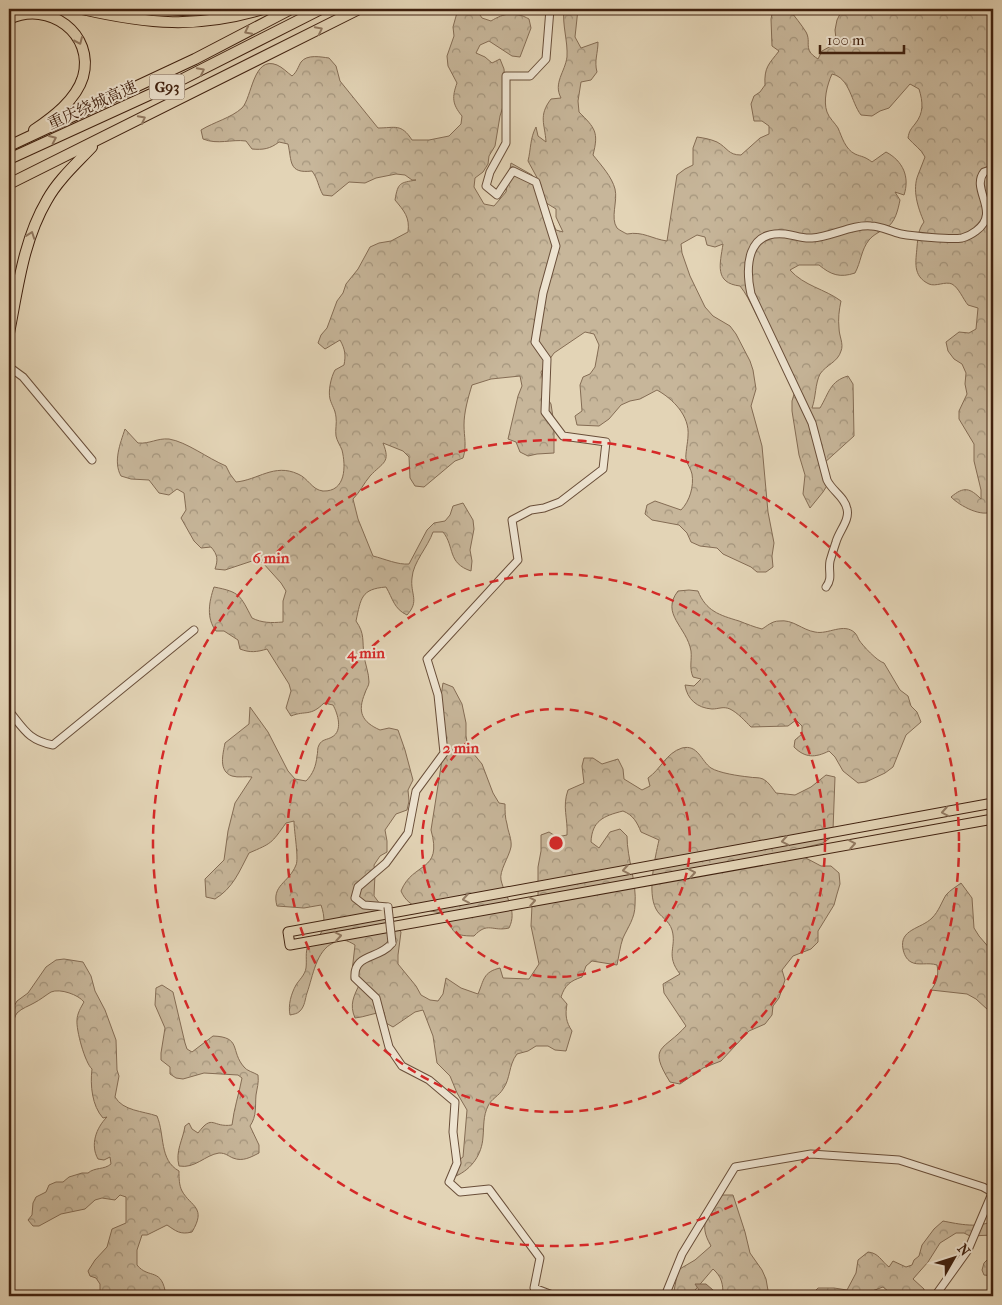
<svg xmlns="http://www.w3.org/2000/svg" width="1002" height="1305" font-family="'IM FELL French Canon','Noto Serif SC',serif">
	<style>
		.forest { fill: url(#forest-crowns); stroke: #846c54; fill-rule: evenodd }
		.water { fill: #ac977d; stroke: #816851 }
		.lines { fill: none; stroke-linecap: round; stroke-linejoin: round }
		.minor-casing { stroke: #694e39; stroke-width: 9 }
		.major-casing { stroke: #40210f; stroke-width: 11 }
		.highway-casing { stroke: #40210f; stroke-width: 12 }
		.minor { stroke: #ede3d0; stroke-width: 7 }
		.major { stroke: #e3d4b6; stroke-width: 9 }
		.highway { stroke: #e3d4b6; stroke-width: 10 }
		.minor-bridge-casing { stroke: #694e39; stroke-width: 9; stroke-linecap: butt }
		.minor-bridge { stroke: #ede3d0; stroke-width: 7 }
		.oneway { stroke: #927a62 }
		.ring { fill: none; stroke: #d62828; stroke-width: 2.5; stroke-dasharray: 9 6 }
		.labels { text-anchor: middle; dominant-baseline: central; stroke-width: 4; stroke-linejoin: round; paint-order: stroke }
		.shield { fill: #ede3d0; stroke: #745b49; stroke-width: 1 }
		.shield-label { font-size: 15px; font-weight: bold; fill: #40210f }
		.street-label { font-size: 16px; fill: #40210f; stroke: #ede3d0 }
		.centre { fill: #d62828; stroke: #ede3d0; stroke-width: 2.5 }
		.ring-label { font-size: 15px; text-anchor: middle; font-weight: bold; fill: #d62828; stroke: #ede3d0; stroke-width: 4; stroke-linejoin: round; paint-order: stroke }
	</style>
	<defs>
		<pattern id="forest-crowns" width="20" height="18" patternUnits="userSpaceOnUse" patternTransform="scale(1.25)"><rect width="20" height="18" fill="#c7b69a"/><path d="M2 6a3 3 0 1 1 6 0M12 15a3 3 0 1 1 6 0" fill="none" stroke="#a3947c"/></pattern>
	</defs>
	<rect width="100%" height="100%" fill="#e3d4b6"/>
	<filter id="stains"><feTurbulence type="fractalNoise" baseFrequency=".004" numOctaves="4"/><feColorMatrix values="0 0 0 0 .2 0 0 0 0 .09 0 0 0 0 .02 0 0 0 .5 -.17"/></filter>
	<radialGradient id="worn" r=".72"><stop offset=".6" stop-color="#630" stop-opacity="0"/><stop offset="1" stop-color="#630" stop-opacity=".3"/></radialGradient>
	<!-- forest -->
	<g class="forest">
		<path d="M 458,9 L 476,9 L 482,18 L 491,21 C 504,13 515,11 529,19 L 531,28 L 520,57 L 512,56 L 489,41 L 480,45 L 476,53 L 485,57 L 492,63 L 500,59 L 504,69 L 506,97 L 500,116 L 495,146 L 489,156 L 488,164 L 483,172 L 475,178 L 474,187 L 484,204 L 494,206 L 506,192 L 511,163 L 532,175 L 540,192 L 541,185 L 528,161 C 531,149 530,138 536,127 L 538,136 L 546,142 C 545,124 538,116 551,99 L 561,98 C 553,83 565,72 567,57 C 568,41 562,25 564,9 L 578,9 L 575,37 L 581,48 L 598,42 C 598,53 594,61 597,72 L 591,80 L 581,82 L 578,101 L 579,112 C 595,128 599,132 593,155 C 601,165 612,177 615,189 C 618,201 610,218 617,228 C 619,230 625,233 627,234 C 643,231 652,239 667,241 L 677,175 L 685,169 L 693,165 L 693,148 L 697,137 C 704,138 710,139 717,142 C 728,148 728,155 741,155 L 760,138 L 769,134 L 769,126 L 762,121 L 754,121 L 751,104 L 754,96 L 760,92 L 765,85 C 764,67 769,64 779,51 L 772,46 L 771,19 L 773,9 L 789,9 C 795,17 801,24 806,32 C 812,43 802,49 818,59 L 822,51 L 831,46 L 836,39 L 835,30 L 837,20 L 841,12 L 845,9 L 993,9 L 993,511 C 982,518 960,506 951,497 C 964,486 970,488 981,499 L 981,490 L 974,461 L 974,444 L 959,419 L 959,411 L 967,394 L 965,384 L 966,373 L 962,364 L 954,359 L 948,351 L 946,342 L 959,332 L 969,333 L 976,329 L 978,308 L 968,305 C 963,299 959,288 952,284 C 945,281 936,287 929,284 C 912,276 916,261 917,247 C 918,237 918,230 924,222 C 918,208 912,190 918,175 C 920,169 923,163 925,157 C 921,149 914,145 908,138 C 909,131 911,129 915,124 C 924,113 923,102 919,89 L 910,84 L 889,108 L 880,111 L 872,116 L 861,115 C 851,102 850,78 832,74 C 827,85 823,101 827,112 C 829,118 835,123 838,128 C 842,137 845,149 855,154 C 862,157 864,156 872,162 L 886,152 C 903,161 910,177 904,195 L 895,192 L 900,200 C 898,210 895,223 886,228 C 880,232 874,234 869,240 C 861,250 861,262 855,273 C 840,278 831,275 819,265 L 799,265 L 790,270 C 804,286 825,289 841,301 C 839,310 838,319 839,328 C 839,336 844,344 841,351 C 838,362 826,365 820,374 C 815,384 816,397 812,408 L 820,408 C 829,393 830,381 848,376 L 853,384 L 854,436 L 823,464 L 828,484 L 823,492 L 810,508 L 803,494 L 805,475 L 799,455 L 792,411 L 792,401 L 795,391 L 768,334 C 756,319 752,301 740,286 C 714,283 720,264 723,244 L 715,247 L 707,245 L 705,237 L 697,235 L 681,244 L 682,253 L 690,276 L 705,307 L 713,316 L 730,326 L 736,334 L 750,361 L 753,370 L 756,389 L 751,406 L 762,446 L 768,512 L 774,543 L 772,556 L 773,567 L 766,572 L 757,572 L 751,567 L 723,554 L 717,548 L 700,546 L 691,542 L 687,533 L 679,525 L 652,520 L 645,514 L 647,505 L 655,501 L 681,510 C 690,501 694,486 692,474 C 691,469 687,464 686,459 C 685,456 688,441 688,436 C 690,416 673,399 657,390 L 640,399 L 630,401 L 621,405 L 609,419 L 599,426 L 577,425 L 575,416 L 582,411 L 580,385 L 583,377 L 590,374 L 595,367 L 599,345 L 594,334 L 585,332 L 554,353 L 541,372 L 546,396 L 551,404 L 554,424 L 554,453 L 537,454 L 528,456 L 520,452 L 516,442 L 508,439 L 518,396 L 522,386 L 520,376 L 491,379 L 472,385 C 468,398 464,412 464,425 C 464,437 467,446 463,458 L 455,461 L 424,487 L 415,486 L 410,478 L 409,457 L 403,451 L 383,443 C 391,463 383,462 370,476 C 364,483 360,492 353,499 L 358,519 L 373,556 C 385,559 398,565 409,564 L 427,530 L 434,523 L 445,521 L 450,515 L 453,506 L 463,503 L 473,520 L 474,529 L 470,550 L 472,561 L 471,571 C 447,563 455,547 443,532 L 433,532 C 428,547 413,562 412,578 C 410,594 420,601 407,615 C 394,609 393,599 386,587 C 361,589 361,598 356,621 C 365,634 362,640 364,655 C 365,664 369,673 369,682 C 369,686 366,689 365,693 C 357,712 362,722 380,730 L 389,728 L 398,730 L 405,750 L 413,780 L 408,790 L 409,801 L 407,810 L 396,814 L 385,830 L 387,841 L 387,852 L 380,856 L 374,865 L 375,874 L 374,896 L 401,932 L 398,955 L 398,964 L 416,986 L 421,995 L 430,1000 L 438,1001 L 443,994 L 446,978 L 461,988 L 478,994 C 484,980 483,972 500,968 L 503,978 L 529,979 L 539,964 L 531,926 L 532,905 L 538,895 L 538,867 L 541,851 L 541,835 L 549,832 L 557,837 L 567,835 C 568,818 562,807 568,790 L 584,783 L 582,766 L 584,758 L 593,758 L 602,764 L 618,759 L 623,769 L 624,779 L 642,790 L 650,786 L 648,778 C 661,769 666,753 682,748 C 698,744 701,761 711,768 C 719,773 739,776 749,777 C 753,778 759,777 763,779 C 769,782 772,788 776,793 L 795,795 L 811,787 L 826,775 L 835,777 L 833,830 L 830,838 L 823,843 L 803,848 L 804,857 L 821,866 L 831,866 L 839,873 L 840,884 L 837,894 L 834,905 L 818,931 L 818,942 L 811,949 L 793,956 L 782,970 L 785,980 L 779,998 L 773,1006 L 772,1015 L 765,1024 L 749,1031 L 721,1061 L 703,1068 L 680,1084 L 670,1082 C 647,1045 664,1051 686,1026 L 664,993 L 663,984 L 680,974 C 665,955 677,947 672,930 C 669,920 660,917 656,909 C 647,892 655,858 659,840 L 641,832 C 637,822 633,815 623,811 C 603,816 592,821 591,842 L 599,848 L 610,832 L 620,829 L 627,836 C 627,859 637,882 635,905 C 635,918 628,927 623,938 C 620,946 619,956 617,965 L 592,961 L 586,966 L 582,977 C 570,981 565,985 561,997 L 567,1004 C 565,1015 566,1022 572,1031 L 566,1051 L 555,1050 L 548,1046 L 536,1046 L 528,1051 L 517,1054 C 508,1066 511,1078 503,1089 C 499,1096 491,1099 488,1106 C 483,1116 484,1126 483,1137 C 482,1154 472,1169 456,1176 L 451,1166 L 463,1157 L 467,1110 L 457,1093 L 450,1076 L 437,1063 L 433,1036 L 423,1010 L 415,1012 L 393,1027 L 386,1023 L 384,1012 C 373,1013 365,1017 355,1018 C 349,1004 354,996 360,983 L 351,980 L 355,945 C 347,940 341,938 333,943 C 316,951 313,976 307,993 C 305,999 305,1006 300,1011 C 297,1014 294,1014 290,1015 C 288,1005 291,994 296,985 C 299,980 305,975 306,968 C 307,960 305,953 308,945 C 310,940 313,941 317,938 C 326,930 325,916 321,905 L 304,908 L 277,906 C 271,885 289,883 296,865 C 299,859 294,831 294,821 L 286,823 C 271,844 272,843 249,853 C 239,872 233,888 215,899 L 206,897 L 205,879 L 224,860 L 228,831 L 235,803 L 252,777 C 247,776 238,778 232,776 C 218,771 223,754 225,743 L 249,724 L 250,707 L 268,732 L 288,771 L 295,779 L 306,781 C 313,774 316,766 317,756 C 318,753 317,748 319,745 C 322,739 327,740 332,737 C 343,731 338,714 333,705 L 324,703 C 310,717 306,710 291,716 L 286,708 L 291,691 L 289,684 L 267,649 C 257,652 250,653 240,649 L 238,640 L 224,631 L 216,631 C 206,618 209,602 214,587 C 240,592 240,595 252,618 C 262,623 271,623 283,622 L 283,601 L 286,591 L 281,583 L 263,563 L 255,560 L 225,570 L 215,569 C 218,560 218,555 211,547 L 201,548 L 194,541 L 181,518 L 186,510 L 184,493 L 177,489 L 169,495 L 159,493 L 149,480 L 131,479 L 121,476 C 113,462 120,444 125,429 L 138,443 C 150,444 157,438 169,439 C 187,442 207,458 226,466 L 230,474 L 236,482 C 258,480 274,463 298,474 C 308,478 312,490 323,491 C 346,492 346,466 342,450 C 340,445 337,441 336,436 C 335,430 337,423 336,417 C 335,409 332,406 330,399 C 328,391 331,377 335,370 L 344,365 C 346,355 345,349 340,340 L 325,349 L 318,343 L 321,335 L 327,328 L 337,301 L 343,293 L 346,284 L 358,269 L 370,247 L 379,243 L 391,241 L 408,232 C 410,217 404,211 395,200 C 398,182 400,183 416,180 L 412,180 L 405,175 L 396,174 L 376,178 L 365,183 L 349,182 L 332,196 L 323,195 C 318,186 318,179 312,171 C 288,174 292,161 288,144 L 279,142 C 270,149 263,150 252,149 L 246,141 C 231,139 218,145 203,139 L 201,130 C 214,122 231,118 242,108 C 252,98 253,55 277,65 C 282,67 288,73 292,76 C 297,72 298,67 301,62 C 307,54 321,57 329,58 L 336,66 L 340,81 L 378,128 C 395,128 401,123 412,140 L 429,140 L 449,136 L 461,124 L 462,116 C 452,104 452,97 457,83 L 448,66 L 447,56 L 454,36 L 453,27 ZM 543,201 L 556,209 L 556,217 L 563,232 L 556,230 Z"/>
		<path d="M 689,590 L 698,591 C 706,611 719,615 739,621 C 747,624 754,627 762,629 C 767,626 772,621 779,621 C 793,619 802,630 815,632 C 828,635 844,622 855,633 C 857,635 858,638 859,640 C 863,646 877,661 884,663 L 900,690 L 908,696 L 911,706 L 917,712 L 921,722 L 906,735 L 893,767 L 885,773 L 866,782 L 858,783 L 843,771 L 835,757 L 829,751 C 815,758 805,758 794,747 L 795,740 L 802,734 L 802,726 L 796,720 L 788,726 L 751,727 C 745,721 738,713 730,709 C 723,706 719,709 712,709 C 697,708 687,699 685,685 L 694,686 L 701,679 L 693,677 C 689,668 692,660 691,651 C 687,627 660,614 678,591 Z"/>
		<path d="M 443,683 L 453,687 L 462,704 L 466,723 L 466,736 L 468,747 L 482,764 L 493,793 L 499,803 L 505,804 C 505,811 505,818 507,824 C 508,832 512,839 511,847 C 509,857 499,871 501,880 C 505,897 518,910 509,928 C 492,932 488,921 474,936 C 452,936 453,932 446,914 C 428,910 409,910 401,891 C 413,861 443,873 431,830 L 442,760 L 440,703 Z"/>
		<path d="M 961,883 L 972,898 L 974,928 L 979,936 L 991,950 L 993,963 L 990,984 L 993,987 L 993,1006 L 988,1010 L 976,999 L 967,994 L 931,990 C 937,982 939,975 937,965 C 928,962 918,966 911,962 C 906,959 904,954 903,949 C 899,929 921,929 932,918 C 939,911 941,903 946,895 C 950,890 956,887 961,883 Z"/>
		<path d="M 64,959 L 83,962 L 91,976 L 95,991 L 105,1010 L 116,1040 L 117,1070 L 119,1076 L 115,1097 C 123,1111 143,1111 157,1116 C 165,1135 159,1160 179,1171 C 179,1178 179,1185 182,1191 C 191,1207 207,1207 192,1232 C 180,1235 176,1231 167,1225 L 147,1235 L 142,1235 L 137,1250 L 137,1265 C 149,1280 162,1266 166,1296 L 100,1296 L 100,1284 L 96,1278 L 90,1276 L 88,1271 L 95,1260 L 107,1247 L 112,1229 L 126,1223 L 126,1197 L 120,1195 L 115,1200 L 102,1198 L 95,1200 L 85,1209 L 61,1214 L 39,1226 L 33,1226 L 28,1220 L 32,1215 L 33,1203 L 36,1197 L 46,1192 L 49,1185 L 56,1182 L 63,1182 L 69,1177 L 82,1173 L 88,1173 C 95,1167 104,1170 111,1164 L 110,1157 L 104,1160 L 98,1159 C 90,1145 96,1128 107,1117 L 103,1118 C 92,1106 90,1085 92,1069 C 85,1063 76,1030 77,1020 C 77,1014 81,1007 84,1002 C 79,995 60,988 51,992 C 46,995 40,1000 34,1003 C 29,1006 22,1008 17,1013 C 12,1020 13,1032 9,1040 L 9,1015 L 17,1001 L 28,993 L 46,967 L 56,960 Z"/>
		<path d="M 162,985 L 173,992 L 185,1043 L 187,1049 L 192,1052 L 213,1036 C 242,1037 230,1051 244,1067 C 247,1071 253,1072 258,1075 C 259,1083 257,1088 256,1095 C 255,1106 257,1116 250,1126 L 259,1145 L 259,1153 C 251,1157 243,1162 233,1158 C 228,1156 226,1153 219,1153 C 205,1155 195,1169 179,1166 C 175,1151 183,1140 185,1126 L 189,1123 L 192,1129 L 198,1133 C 213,1113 212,1128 232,1125 C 234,1108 239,1094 242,1078 L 238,1075 L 204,1073 L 183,1079 L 176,1078 L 170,1074 L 170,1067 L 161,1060 L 161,1053 L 165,1028 L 155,1005 L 156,988 Z"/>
		<path d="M 722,1195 L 733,1195 L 745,1232 L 750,1253 L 762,1270 L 766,1279 L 769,1296 L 723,1296 C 723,1284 722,1277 713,1269 L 690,1296 L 673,1296 L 678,1270 L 695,1260 L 711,1246 C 697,1222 709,1216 722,1195 Z"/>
		<path d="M 993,1220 L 993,1235 L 970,1236 L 964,1233 L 956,1233 L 940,1243 L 928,1262 L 913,1279 L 924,1289 L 925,1296 L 894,1296 L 883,1287 L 864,1294 L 863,1296 L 813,1296 L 813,1293 L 818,1288 L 834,1288 L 847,1290 L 856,1273 L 858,1260 L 868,1252 C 879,1253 881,1261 889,1267 L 893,1261 L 906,1267 L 912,1265 L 914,1260 L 919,1256 L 922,1245 L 934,1229 L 943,1221 C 958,1224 981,1229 993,1220 Z"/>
		<path d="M 993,1254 L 993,1276 L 984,1275 L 982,1270 L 984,1263 Z"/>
	</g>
	<!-- water -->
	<path class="water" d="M 695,1284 L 706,1284 L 720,1296 L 703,1296 Z"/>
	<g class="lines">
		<!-- minor casing -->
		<g class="minor-casing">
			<g id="minor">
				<path d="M 12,369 L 23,377 L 92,460"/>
				<path d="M 826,587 C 833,578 828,571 830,561 C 832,554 834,548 836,542 C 839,531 850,520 847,509 C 845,497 832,491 827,480 L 812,423 L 751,294 C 745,266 747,230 785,234 C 794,235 802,239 812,238 C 831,237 853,224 871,226 C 881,226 891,232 901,234 C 912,236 951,240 962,238 C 966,237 972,234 976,231 C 1002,212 970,190 984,172 L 993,169"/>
				<path d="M 9,711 C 24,729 28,740 53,745 L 194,630"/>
				<path d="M 388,907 L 364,905 L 355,898 L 358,887 L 386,863 L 408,833 L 416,791 L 444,753 L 438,695 L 427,659 L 518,560 L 512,520 L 531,510 L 544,508 L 560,502 L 603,469 L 606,442 L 563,436 L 545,412 L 547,359 L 535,342 L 543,293 L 556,246 L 536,182 L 513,171 L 497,195 L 486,186 L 490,172 L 506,143 L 506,76 L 530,76 L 546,59 L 550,9"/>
				<path d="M 392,943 C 379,960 353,953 355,978 L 376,998 L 389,1047 L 402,1066 L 429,1080 L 455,1102 L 453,1132 L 457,1163 L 449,1182 L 460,1192 L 489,1189 L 540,1258 L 534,1288 L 555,1296"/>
				<path d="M 665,1296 L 682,1254 L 735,1167 L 811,1154 L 899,1160 L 983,1187 L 992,1192"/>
				<path d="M 935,1296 L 968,1250 L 993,1191"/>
			</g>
		</g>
		<!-- major casing -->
		<g class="major-casing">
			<path id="major" d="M 993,803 L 288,932 L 290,945 L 993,819"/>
		</g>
		<!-- highway casing -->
		<g class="highway-casing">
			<g id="highway">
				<path d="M 82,9 C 148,24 197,29 263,9"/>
				<path d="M 162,9 L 183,10 L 202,9"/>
				<path d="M 9,10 L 12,9"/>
				<path d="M 9,19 C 49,0 95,34 83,77 C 76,100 53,117 34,130"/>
				<path d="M 9,146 L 195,59 L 291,9"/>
				<path d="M 9,159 L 173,84 L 321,9"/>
				<path d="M 9,184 L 359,9"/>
				<path d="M 9,333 C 18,288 23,241 47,200 C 58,180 76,164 92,147"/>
			</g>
		</g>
		<!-- minor -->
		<use href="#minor" class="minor"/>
		<!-- major -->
		<use href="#major" class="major"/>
		<!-- highway -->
		<use href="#highway" class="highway"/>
		<!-- minor-bridge casing -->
		<g class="minor-bridge-casing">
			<path id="minor-bridge" d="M 388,907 L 392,943"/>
		</g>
		<!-- minor-bridge -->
		<use href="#minor-bridge" class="minor-bridge"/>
	</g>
	<!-- one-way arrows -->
	<defs><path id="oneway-chevron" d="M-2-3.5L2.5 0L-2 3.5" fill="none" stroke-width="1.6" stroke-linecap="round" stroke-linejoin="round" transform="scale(1.25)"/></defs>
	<g class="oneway">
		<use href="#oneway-chevron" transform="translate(319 30) rotate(-27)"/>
		<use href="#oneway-chevron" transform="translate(248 31) rotate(153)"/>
		<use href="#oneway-chevron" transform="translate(79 41) rotate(66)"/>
		<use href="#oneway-chevron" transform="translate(201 71) rotate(-27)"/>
		<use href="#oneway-chevron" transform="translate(142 119) rotate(-27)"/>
		<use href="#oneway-chevron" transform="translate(53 139) rotate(-25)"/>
		<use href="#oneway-chevron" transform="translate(31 235) rotate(-70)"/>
		<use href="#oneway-chevron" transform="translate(945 812) rotate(170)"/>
		<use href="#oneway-chevron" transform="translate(785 841) rotate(170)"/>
		<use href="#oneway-chevron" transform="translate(852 844) rotate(-10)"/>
		<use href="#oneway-chevron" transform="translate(626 870) rotate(170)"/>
		<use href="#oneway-chevron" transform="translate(692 873) rotate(-10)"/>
		<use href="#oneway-chevron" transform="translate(466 899) rotate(170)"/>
		<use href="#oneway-chevron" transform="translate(532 901) rotate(-10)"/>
		<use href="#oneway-chevron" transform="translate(338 936) rotate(-10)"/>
	</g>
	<!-- distance rings -->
	<g class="ring">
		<circle cx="556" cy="843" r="134"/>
		<circle cx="556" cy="843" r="269"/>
		<circle cx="556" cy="843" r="403"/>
	</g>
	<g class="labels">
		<!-- shield labels -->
		<rect class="shield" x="149.5" y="74.5" width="35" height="25" rx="4"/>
		<g class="shield-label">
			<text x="167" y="87">G93</text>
		</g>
		<!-- street labels -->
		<g class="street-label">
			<text transform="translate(92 105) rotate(-24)">重庆绕城高速</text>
		</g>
	</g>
	<circle cx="556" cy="843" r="8" class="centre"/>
	<g class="ring-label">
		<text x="271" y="563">6 min</text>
		<text x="366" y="658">4 min</text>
		<text x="461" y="753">2 min</text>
	</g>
	<!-- margin -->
	<rect width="1002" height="1305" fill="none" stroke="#e3d4b6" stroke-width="30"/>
	<rect x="10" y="10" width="982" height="1285" fill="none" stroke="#40210f" stroke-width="2.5"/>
	<rect x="15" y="15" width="972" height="1275" fill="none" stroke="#40210f"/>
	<!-- north arrow -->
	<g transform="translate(954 1258) rotate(51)" stroke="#ede3d0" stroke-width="4" paint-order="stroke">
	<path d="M0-4L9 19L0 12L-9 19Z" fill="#40210f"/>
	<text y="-8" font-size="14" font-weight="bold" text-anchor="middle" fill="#40210f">N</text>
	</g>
	<!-- scale -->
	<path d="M820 45v8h84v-8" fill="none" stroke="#40210f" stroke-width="2.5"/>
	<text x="827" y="45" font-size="15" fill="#40210f" stroke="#ede3d0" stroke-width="4" paint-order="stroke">100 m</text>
	<rect width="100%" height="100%" filter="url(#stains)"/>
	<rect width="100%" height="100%" fill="url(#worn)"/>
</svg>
